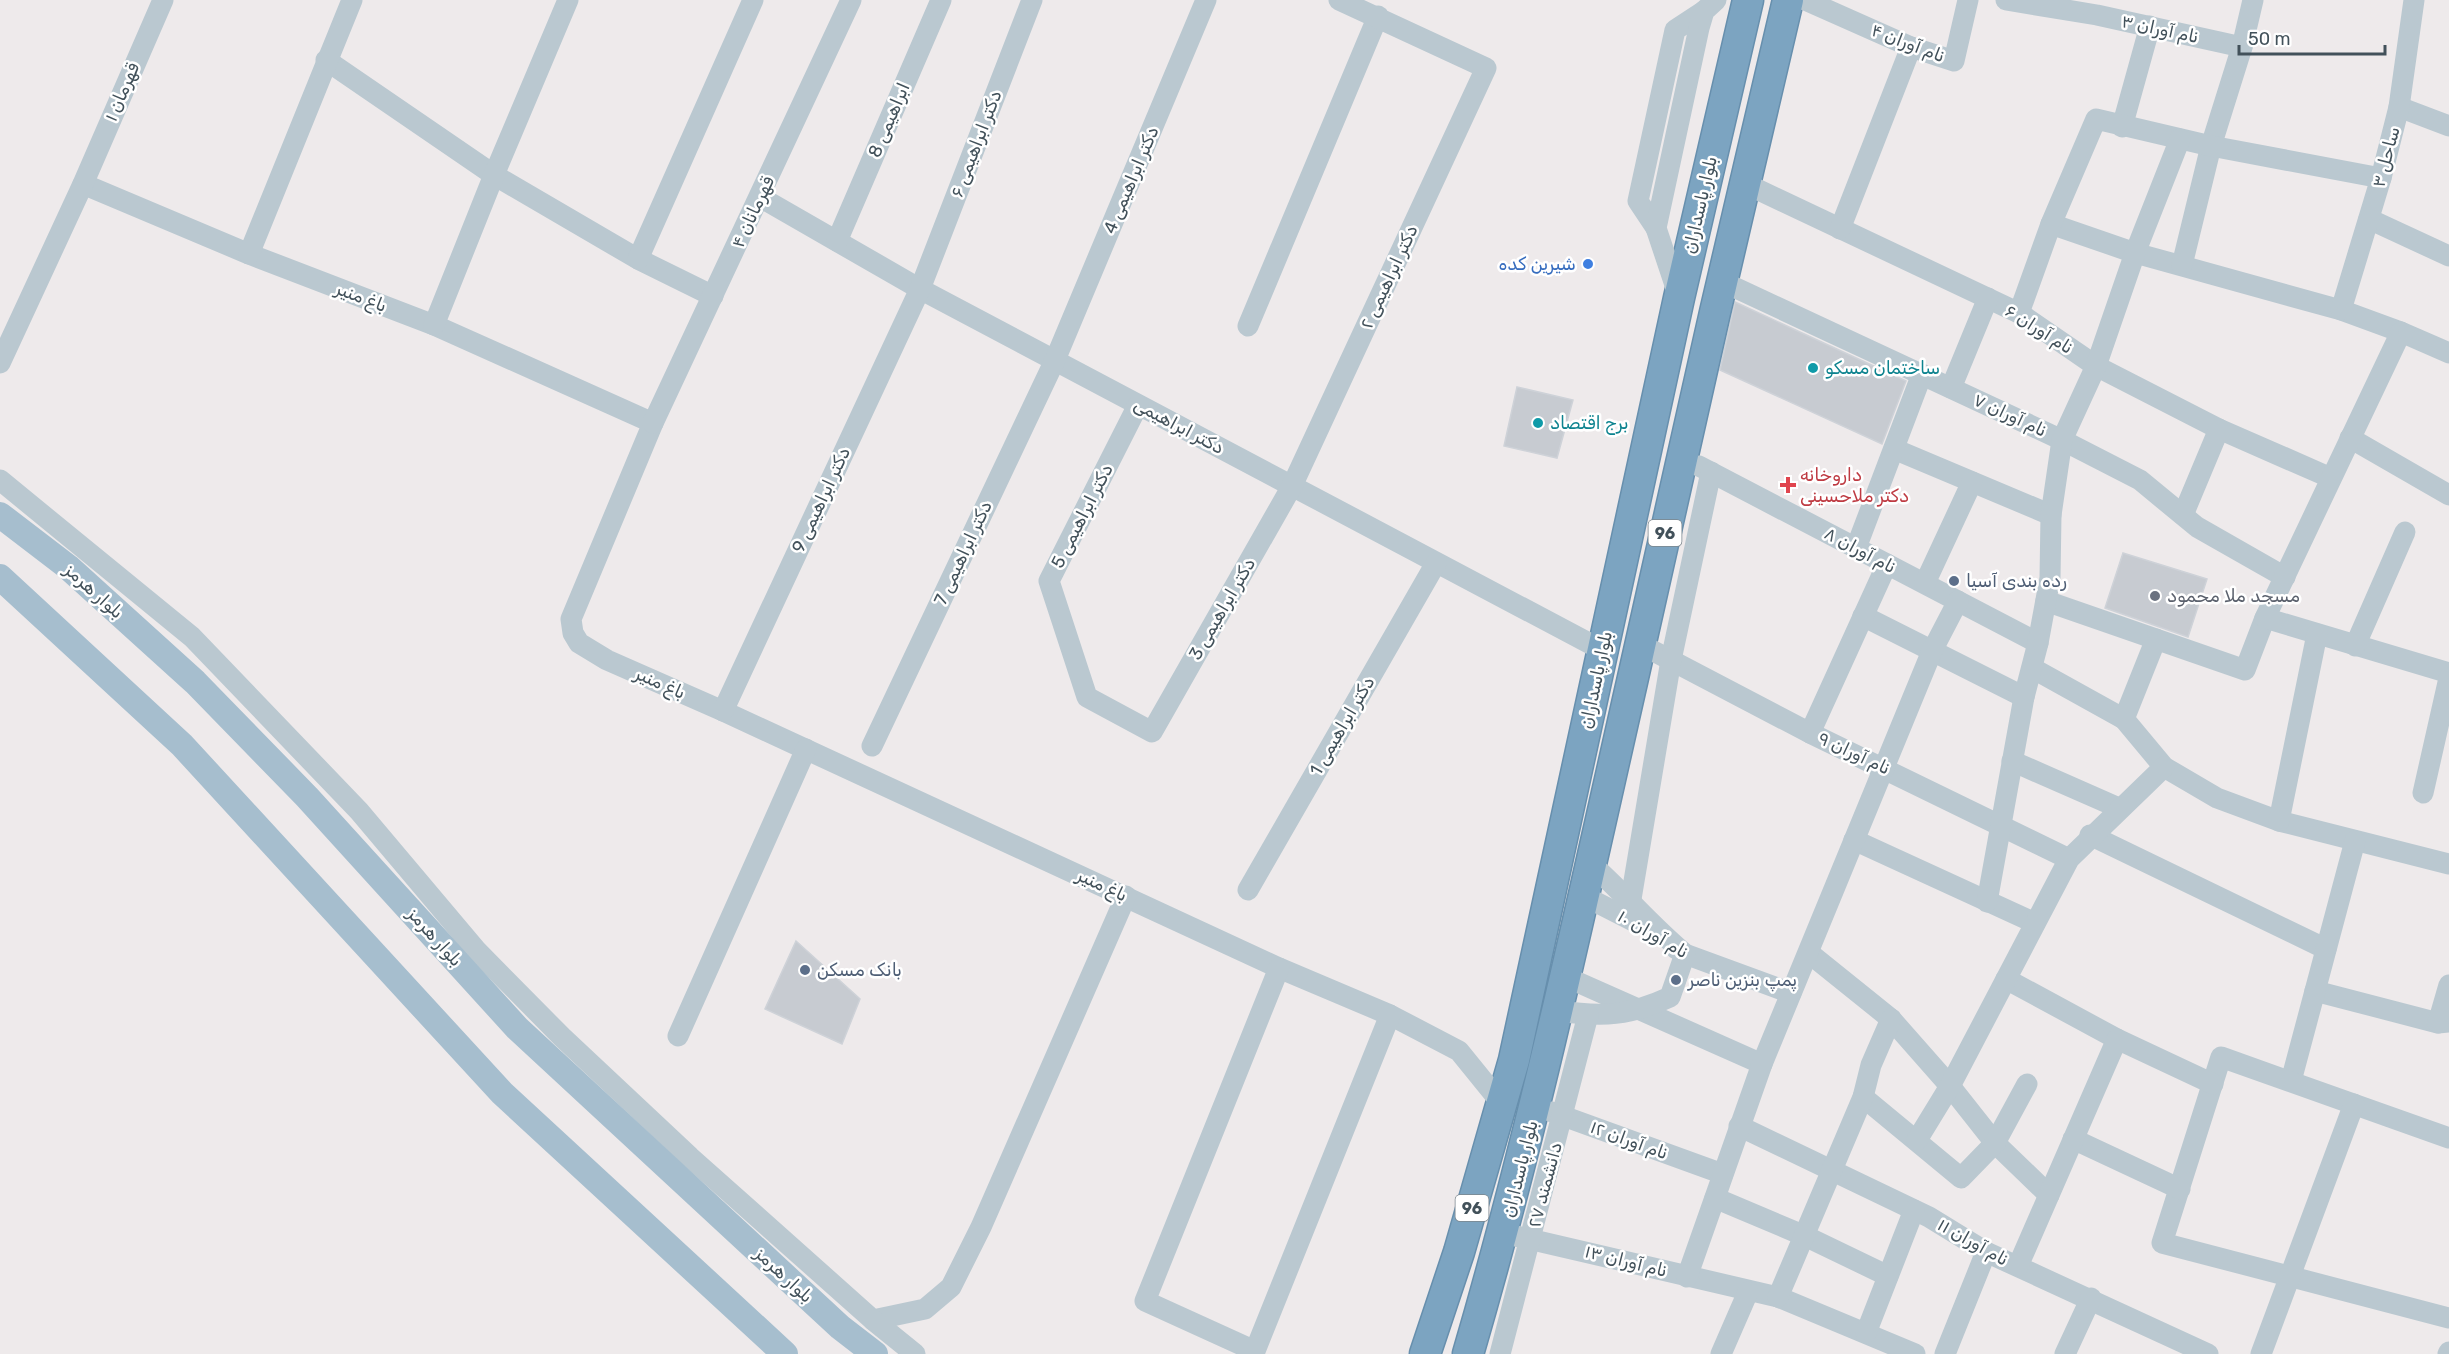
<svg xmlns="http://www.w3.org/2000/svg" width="2449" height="1354" font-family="Rubik,Cairo,sans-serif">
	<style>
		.building { fill: #c7cbd1; stroke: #ced2d8; stroke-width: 1.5 }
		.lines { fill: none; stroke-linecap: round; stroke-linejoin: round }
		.highway-casing { stroke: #678fad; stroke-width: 33 }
		.minor { stroke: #bac8d0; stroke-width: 21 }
		.major { stroke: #a6bece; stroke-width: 26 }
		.highway { stroke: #7ca4c1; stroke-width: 30 }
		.shop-dot { fill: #3f7fe0; stroke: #fff; stroke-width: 2 }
		.culture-dot { fill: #0f9aa8; stroke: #fff; stroke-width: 2 }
		.health-dot { fill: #e0444e; stroke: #fff; stroke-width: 2 }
		.service-dot { fill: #5c6f8a; stroke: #fff; stroke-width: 2 }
		.worship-dot { fill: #6b7280; stroke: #fff; stroke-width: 2 }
		.labels { text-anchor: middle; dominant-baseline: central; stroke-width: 5; stroke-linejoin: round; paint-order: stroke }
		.shield { fill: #fff; stroke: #7b858c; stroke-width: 1.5 }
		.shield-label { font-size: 16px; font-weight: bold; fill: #42515a }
		.street-label { font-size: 18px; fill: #42515a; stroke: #fff }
		.shop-label { font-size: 18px; fill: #366cbe; stroke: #fff; text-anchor: end }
		.culture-label { font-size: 18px; fill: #0d838f; stroke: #fff; text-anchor: start }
		.health-label { font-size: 18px; fill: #be3a42; stroke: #fff; text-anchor: start }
		.service-label { font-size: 18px; fill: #4e5e75; stroke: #fff; text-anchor: start }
		.worship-label { font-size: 18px; fill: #5b616d; stroke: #fff; text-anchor: start }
	</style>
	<rect width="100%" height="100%" fill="#eeeaeb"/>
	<!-- building -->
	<g class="building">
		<path d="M 1735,302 L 1906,381 L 1882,444 L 1720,370 Z"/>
		<path d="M 1517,387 L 1573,400 L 1557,458 L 1504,446 Z"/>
		<path d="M 2123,553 L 2207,579 L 2188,637 L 2105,608 Z"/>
		<path d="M 796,941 L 860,999 L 842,1044 L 765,1009 Z"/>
	</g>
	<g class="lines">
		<!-- highway casing -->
		<g class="highway-casing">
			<g id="highway">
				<path d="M 1425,1354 L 1459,1252 L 1514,1060 L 1679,298 L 1748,0"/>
				<path d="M 1468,1354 C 1533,1132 1581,907 1632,682 C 1682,454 1734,227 1788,0"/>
			</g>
		</g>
		<!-- minor -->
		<g class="minor">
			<path d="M 1805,0 L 1911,47 L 1954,61 L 1968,0"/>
			<path d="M 2006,0 L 2097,15 L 2242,47"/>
			<path d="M 326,60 L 494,175 L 638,259 L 713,296"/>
			<path d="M 2399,107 L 2449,126"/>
			<path d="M 2122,127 L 2150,26"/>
			<path d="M 1744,183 L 2019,313 L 2096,366 L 2219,429 L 2331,478"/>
			<path d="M 83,184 L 249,254 L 434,325 L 653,423 L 571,619 L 573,633 L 579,643 L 607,660 L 723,711 L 1279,968 L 1390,1015 L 1459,1051 L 1502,1104"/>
			<path d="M 760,197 L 920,289 L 1602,650"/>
			<path d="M 2369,219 L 2449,256"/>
			<path d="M 2051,224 L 2135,253 L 2341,310 L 2401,332"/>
			<path d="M 1656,228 L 1638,201 L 1675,30 L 1704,11"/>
			<path d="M 1840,229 L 1911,47"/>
			<path d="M 837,241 L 941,0"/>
			<path d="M 249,254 L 352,0"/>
			<path d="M 638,259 L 753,0"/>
			<path d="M 2182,265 L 2211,146 L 2242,47 L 2253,0"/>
			<path d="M 1721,281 L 2062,440 L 2140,480 L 2197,527 L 2285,577"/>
			<path d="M 1679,297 L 1656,228 L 1699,28 L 1704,11 L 1716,0"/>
			<path d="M 2341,310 L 2381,178 L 2399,107 L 2414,0"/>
			<path d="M 2019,313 L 2051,224 L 2096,119 L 2211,146 L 2381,178"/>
			<path d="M 434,325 L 494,175 L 568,0"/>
			<path d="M 1248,326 L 1378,16"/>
			<path d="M 0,363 L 83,184 L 163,0"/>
			<path d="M 1951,388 L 1988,298"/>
			<path d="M 1138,405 L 1049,581 L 1087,697 L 1152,732 L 1292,486 L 1486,68 L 1339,0"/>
			<path d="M 653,423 L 851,0"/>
			<path d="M 2350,438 L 2449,495"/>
			<path d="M 1894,449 L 2051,515"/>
			<path d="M 1699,466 L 2038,643"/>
			<path d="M 0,480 L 192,637 L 359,811 L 477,951 L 562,1037 L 690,1157 L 873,1320 L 925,1309 L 951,1287 L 981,1227 L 1126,896"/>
			<path d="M 2183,515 L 2219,429"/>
			<path d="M 1856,548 L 1922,374"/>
			<path d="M 1925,583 L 1972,482"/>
			<path d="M 2046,601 L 2245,670 L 2265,618 L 2401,332 L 2449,353"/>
			<path d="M 1863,616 L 2024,697"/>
			<path d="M 2265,618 L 2449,673"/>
			<path d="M 1640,644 L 1810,733 L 2069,859"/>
			<path d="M 2355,646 L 2405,532"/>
			<path d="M 2032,668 L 2124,719 L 2164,767 L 2217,798 L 2279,821 L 2449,864"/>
			<path d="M 723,711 L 920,289 L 1032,0"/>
			<path d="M 2124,719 L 2156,639"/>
			<path d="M 1810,733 L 1887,564"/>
			<path d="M 872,746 L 1055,360 L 1206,0"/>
			<path d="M 2012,761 L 2119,808"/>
			<path d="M 2423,793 L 2449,678"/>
			<path d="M 2279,821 L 2317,634"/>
			<path d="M 2090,835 L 2326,949"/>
			<path d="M 1854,840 L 2035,923"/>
			<path d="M 1248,890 L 1436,563"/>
			<path d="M 1584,896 L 1639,924"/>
			<path d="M 1987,902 L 2024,697 L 2038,643 L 2050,578 L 2051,515 L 2062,440 L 2096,366 L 2135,253 L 2180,139"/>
			<path d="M 1628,917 L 1671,660 L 1711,472"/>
			<path d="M 1675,948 L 1685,954 L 1791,993"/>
			<path d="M 1809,953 L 1891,1019 L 1950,1086 L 1995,1143 L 2049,1195"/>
			<path d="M 1279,968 L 1145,1301 L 1255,1351 L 1390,1015"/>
			<path d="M 1566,977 L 1762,1064"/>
			<path d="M 2006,979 L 2117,1039"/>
			<path d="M 2315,991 L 2438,1023 L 2449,1022"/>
			<path d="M 1558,1011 C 1603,1017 1629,1016 1670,997 L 1685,954 C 1651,926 1624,893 1591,864"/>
			<path d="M 2438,1023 L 2449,985"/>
			<path d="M 678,1036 L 806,749"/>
			<path d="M 2291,1081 L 2355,841"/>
			<path d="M 1863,1097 L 1961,1178 L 1995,1143 L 2027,1084"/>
			<path d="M 1552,1112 L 1723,1174"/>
			<path d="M 1739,1126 L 1929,1217 L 1986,1252 L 2208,1354"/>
			<path d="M 2449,1138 L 2221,1057 L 2162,1243 L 2449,1318"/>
			<path d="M 2073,1139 L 2180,1189"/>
			<path d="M 1917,1140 L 1950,1086 L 2069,859 L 2164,767"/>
			<path d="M 1715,1198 L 1805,1236 L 1888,1276"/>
			<path d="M 1503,1233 L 1778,1297 L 1915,1354"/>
			<path d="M 2018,1266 L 2117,1039 L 2213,1084"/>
			<path d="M 1687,1277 L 1762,1064 L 1932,651 L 1958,601"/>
			<path d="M 1778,1297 L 1863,1097 L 1871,1065 L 1891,1019"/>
			<path d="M 873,1320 L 915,1354"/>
			<path d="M 1866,1333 L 1914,1210"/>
			<path d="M 1500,1354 L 1588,1015"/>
			<path d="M 1721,1354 L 1748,1292"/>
			<path d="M 1945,1354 L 1986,1252"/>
			<path d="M 2065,1354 L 2091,1298"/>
			<path d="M 2261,1354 L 2354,1104"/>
			<path d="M 2448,1354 L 2449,1352"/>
		</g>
		<!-- major -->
		<g class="major">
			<path d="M 0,515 L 68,567 L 195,682 L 307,797 L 517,1028 L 840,1327 L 875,1354"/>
			<path d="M 0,577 L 182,745 L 502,1093 L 785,1354"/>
		</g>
		<!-- highway -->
		<use href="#highway" class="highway"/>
	</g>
	<!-- markers -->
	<circle class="shop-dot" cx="1588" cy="264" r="6"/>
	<g class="culture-dot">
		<circle cx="1813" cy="368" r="6"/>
		<circle cx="1538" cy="423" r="6"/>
	</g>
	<path class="health-dot" d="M1785 476h6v6h6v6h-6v6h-6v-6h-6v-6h6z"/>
	<g class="service-dot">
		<circle cx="1954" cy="581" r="6"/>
		<circle cx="805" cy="970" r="6"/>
		<circle cx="1676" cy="980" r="6"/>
	</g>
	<circle class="worship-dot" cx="2155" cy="596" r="6"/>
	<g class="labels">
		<!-- shield labels -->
		<g class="shield">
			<rect x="1648.5" y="520" width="33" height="26" rx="4.5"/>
			<rect x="1455.5" y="1195" width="33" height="26" rx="4.5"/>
		</g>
		<g class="shield-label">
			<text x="1665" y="533">96</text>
			<text x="1472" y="1208">96</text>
		</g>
		<!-- street labels -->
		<g class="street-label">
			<text transform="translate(2160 29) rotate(12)">نام آوران ۳</text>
			<text transform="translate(1908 43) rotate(21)">نام آوران ۴</text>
			<text transform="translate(122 92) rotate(-67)">قهرمان ۱</text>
			<text transform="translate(889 120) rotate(-67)">ابراهیمی 8</text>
			<text transform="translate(976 144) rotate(-69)">دکتر ابراهیمی ۶</text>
			<text transform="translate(2386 157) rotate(-75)">ساحل ۳</text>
			<text transform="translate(1131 180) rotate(-67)">دکتر ابراهیمی 4</text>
			<text transform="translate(1700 205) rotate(-77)">بلوار پاسداران</text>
			<text transform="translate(753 212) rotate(-65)">قهرمانان ۴</text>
			<text transform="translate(1389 277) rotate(-65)">دکتر ابراهیمی ۲</text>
			<text transform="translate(361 297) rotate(21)">باغ منیر</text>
			<text transform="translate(2039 329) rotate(32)">نام آوران ۶</text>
			<text transform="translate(2010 415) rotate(25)">نام آوران ۷</text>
			<text transform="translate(1179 426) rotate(28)">دکتر ابراهیمی</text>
			<text transform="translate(821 500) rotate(-65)">دکتر ابراهیمی 9</text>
			<text transform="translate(1082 516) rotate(-63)">دکتر ابراهیمی 5</text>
			<text transform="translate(1860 550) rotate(28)">نام آوران ۸</text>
			<text transform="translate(963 553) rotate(-65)">دکتر ابراهیمی 7</text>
			<text transform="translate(94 591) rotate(42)">بلوار هرمز</text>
			<text transform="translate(1222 609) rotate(-60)">دکتر ابراهیمی 3</text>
			<text transform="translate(1596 680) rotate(-78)">بلوار پاسداران</text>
			<text transform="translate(660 683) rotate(24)">باغ منیر</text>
			<text transform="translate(1342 726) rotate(-60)">دکتر ابراهیمی 1</text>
			<text transform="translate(1854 753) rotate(25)">نام آوران ۹</text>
			<text transform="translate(1102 885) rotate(25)">باغ منیر</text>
			<text transform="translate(1653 934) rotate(30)">نام آوران ۱۰</text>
			<text transform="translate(435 937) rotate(48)">بلوار هرمز</text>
			<text transform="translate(1629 1140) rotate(20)">نام آوران ۱۲</text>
			<text transform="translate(1520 1169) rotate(-76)">بلوار پاسداران</text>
			<text transform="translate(1545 1185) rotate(-75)">دانشمند ۲۷</text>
			<text transform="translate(1973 1242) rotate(29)">نام آوران ۱۱</text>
			<text transform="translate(1626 1261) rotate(14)">نام آوران ۱۳</text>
			<text transform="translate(784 1275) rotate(43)">بلوار هرمز</text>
		</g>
		<!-- shop labels -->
		<g class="shop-label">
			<text x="1576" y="264">شیرین کده</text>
		</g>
		<!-- culture labels -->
		<g class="culture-label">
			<text x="1825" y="368">ساختمان مسکو</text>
			<text x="1550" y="423">برج اقتصاد</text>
		</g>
		<!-- health labels -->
		<g class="health-label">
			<text x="1800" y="475">داروخانه<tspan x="1800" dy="21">دکتر ملاحسینی</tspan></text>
		</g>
		<!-- service labels -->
		<g class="service-label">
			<text x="1966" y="581">رده بندی آسیا</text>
			<text x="817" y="970">بانک مسکن</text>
			<text x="1688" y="980">پمپ بنزین ناصر</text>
		</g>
		<!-- worship labels -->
		<g class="worship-label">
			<text x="2167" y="596">مسجد ملا محمود</text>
		</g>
	</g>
	<!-- scale -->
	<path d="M2239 45v9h146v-9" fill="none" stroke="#42515a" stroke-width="3"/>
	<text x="2248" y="45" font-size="18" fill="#42515a" stroke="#ffffff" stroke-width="4.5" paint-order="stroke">50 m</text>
</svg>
